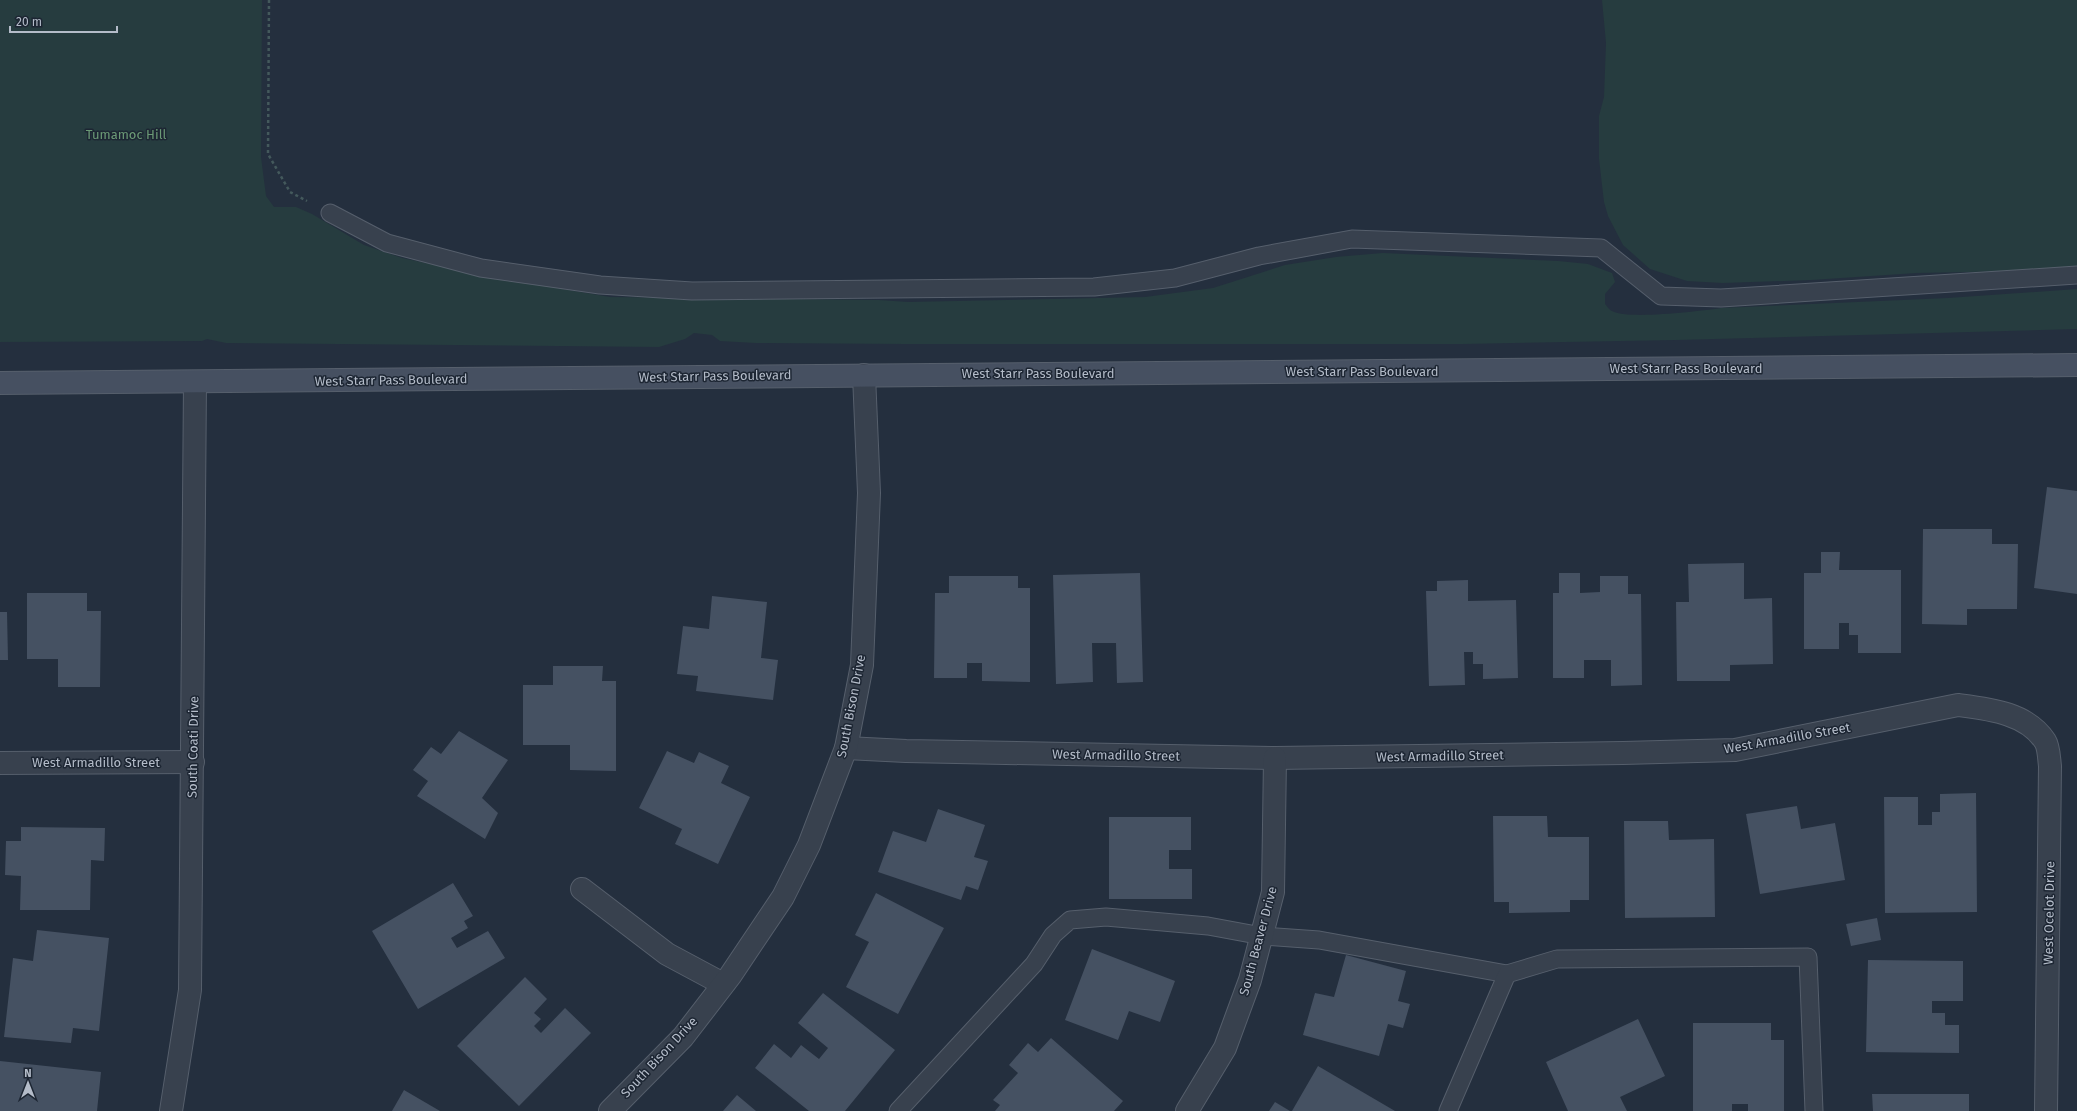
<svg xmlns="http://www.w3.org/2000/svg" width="2077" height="1111" font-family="'Fira Sans',sans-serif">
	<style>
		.green { fill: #263c3f }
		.building { fill: #455162 }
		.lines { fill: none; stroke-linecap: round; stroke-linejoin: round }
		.lane-casing { stroke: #565f6c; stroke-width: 19 }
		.street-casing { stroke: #565f6c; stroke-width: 24 }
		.secondary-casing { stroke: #565f6c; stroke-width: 24 }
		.path { stroke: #44595c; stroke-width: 2.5; stroke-dasharray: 3 3; stroke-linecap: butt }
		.lane { stroke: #38414e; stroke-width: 17 }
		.street { stroke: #38414e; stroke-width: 22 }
		.secondary { stroke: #465061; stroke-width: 22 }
		.labels { text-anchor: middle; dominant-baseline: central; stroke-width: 3; stroke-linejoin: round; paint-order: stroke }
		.park-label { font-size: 13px; fill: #6b9a76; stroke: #1d2633 }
		.street-label { font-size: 13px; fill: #b4bcc9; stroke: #1d2633 }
	</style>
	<rect width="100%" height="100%" fill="#242f3e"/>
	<!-- green -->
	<g class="green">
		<path d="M 0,0 L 262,0 L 261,157 L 266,196 L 274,207 L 296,207 L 312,214 L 364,245 L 402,258 L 492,277 L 610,297 L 879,300 L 908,302 L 1145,297 L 1213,288 L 1285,265 L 1336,257 L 1383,253 L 1558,261 L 1588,264 L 1612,273 L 1615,282 L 1605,294 L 1605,304 C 1607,306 1609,310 1612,311 C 1627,320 1701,311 1721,308 L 1948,298 L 2077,289 L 2077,329 L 1676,340 L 1463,344 L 906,344 L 756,343 L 720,341 L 712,335 L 694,333 L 685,339 L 659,347 L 226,343 L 207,339 L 202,341 L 0,342 Z"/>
		<path d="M 1602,0 L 2077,0 L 2077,270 L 1916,273 L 1811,280 L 1723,283 L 1687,281 L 1650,269 L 1623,245 L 1608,216 L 1604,202 L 1599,159 L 1599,116 L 1604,97 L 1606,43 Z"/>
	</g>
	<!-- building -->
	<g class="building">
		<path d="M 2047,487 L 2077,491 L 2077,594 L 2034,588 Z"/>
		<path d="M 1923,529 L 1992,529 L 1992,544 L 2018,544 L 2017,609 L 1967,609 L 1967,625 L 1922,624 Z"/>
		<path d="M 1821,552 L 1840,552 L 1839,570 L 1901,570 L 1901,653 L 1858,653 L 1858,635 L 1849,635 L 1849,623 L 1839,623 L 1839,649 L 1804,649 L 1804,573 L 1821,573 Z"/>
		<path d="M 1744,563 L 1744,599 L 1772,598 L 1773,664 L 1730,665 L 1730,681 L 1677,681 L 1676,602 L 1689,602 L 1688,564 Z"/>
		<path d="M 1140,573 L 1143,682 L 1117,683 L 1116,643 L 1092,643 L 1093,682 L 1056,684 L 1053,575 Z"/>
		<path d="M 1559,573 L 1580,573 L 1580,593 L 1600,592 L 1600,576 L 1628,576 L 1628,594 L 1641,594 L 1642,685 L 1611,686 L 1611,660 L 1584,660 L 1584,678 L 1553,678 L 1553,593 L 1559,593 Z"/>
		<path d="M 949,576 L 1018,576 L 1018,588 L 1030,588 L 1030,682 L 982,681 L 982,663 L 967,663 L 967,678 L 934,678 L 935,593 L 949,593 Z"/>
		<path d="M 1468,580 L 1468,601 L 1516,600 L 1518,678 L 1483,679 L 1483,664 L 1473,664 L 1473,652 L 1464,652 L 1465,685 L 1429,686 L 1426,591 L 1437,591 L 1437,581 Z"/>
		<path d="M 27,593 L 87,593 L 87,611 L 101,611 L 100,687 L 58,687 L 58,659 L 27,659 Z"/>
		<path d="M 712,596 L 767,602 L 761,658 L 778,660 L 773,700 L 696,691 L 698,676 L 677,674 L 683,626 L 709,629 Z"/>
		<path d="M 0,612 L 7,612 L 8,660 L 0,660 Z"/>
		<path d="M 553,666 L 603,666 L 602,681 L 616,681 L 616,771 L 570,770 L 570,745 L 523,745 L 523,685 L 553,685 Z"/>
		<path d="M 459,731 L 508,760 L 482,798 L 498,813 L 485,839 L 417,796 L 428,781 L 413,770 L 431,747 L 441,754 Z"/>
		<path d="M 667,751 L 694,763 L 699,752 L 729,766 L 721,783 L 750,797 L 718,864 L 675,844 L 682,829 L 639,808 Z"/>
		<path d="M 1976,793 L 1977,912 L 1885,913 L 1884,797 L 1918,797 L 1918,825 L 1932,825 L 1932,812 L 1940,812 L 1940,794 Z"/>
		<path d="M 1797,806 L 1801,829 L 1835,823 L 1845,880 L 1760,894 L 1746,814 Z"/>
		<path d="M 938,809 L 985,825 L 974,857 L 988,861 L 978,890 L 966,886 L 961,900 L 878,872 L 893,831 L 926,842 Z"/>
		<path d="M 1493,816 L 1547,816 L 1548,837 L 1589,837 L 1589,900 L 1570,900 L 1570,912 L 1509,913 L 1509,902 L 1494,902 Z"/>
		<path d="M 1109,817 L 1191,817 L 1191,850 L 1169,850 L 1169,869 L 1192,869 L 1192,899 L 1109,899 Z"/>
		<path d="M 1624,821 L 1668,821 L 1669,840 L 1714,839 L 1715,917 L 1625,918 Z"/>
		<path d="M 21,827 L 105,828 L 104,861 L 91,860 L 90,910 L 20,910 L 21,876 L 5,875 L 6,841 L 21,841 Z"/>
		<path d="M 453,883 L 473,916 L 464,921 L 468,928 L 451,938 L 457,948 L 488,931 L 505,958 L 418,1009 L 372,931 Z"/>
		<path d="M 876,893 L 944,928 L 898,1014 L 846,987 L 869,942 L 855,935 Z"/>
		<path d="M 1877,918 L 1881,940 L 1851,946 L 1846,924 Z"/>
		<path d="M 37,930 L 109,938 L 99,1031 L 73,1028 L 71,1043 L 4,1037 L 13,958 L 33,961 Z"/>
		<path d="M 1092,949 L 1175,981 L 1160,1022 L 1129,1011 L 1118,1040 L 1065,1020 Z"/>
		<path d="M 1346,955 L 1406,971 L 1398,1001 L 1410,1004 L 1403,1028 L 1388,1024 L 1379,1056 L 1303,1035 L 1315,993 L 1334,997 Z"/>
		<path d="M 1868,960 L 1963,961 L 1963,1001 L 1932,1001 L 1932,1013 L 1945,1013 L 1945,1025 L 1959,1025 L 1959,1053 L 1866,1052 Z"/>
		<path d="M 525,977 L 547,999 L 534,1013 L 541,1019 L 534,1026 L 541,1033 L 565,1008 L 591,1033 L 519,1106 L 457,1046 Z"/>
		<path d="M 823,993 L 895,1050 L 845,1111 L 809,1111 L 755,1068 L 774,1044 L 791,1058 L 801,1045 L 819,1059 L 828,1048 L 798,1023 Z"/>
		<path d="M 1638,1019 L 1665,1076 L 1620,1097 L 1627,1111 L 1568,1111 L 1546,1062 Z"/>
		<path d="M 1693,1023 L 1771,1023 L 1771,1040 L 1784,1040 L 1784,1111 L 1748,1111 L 1748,1104 L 1732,1104 L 1732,1111 L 1693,1111 Z"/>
		<path d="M 1051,1038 L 1123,1101 L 1114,1111 L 995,1111 L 1000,1105 L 993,1100 L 1018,1073 L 1009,1065 L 1028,1043 L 1038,1052 Z"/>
		<path d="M 0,1061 L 101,1072 L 97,1111 L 0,1111 Z"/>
		<path d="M 1318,1066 L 1395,1111 L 1292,1111 Z"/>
		<path d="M 404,1090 L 440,1111 L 392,1111 Z"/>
		<path d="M 1872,1094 L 1969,1094 L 1969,1111 L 1873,1111 Z"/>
		<path d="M 737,1095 L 756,1111 L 723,1111 Z"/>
		<path d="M 1275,1102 L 1290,1111 L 1269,1111 Z"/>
	</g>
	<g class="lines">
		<!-- lane casing -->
		<g class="lane-casing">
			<g id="lane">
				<path d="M 330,213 L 387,243 L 481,268 L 600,285 L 692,291 L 1094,287 L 1175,278 L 1259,256 L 1352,239 L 1601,248 L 1661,296 L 1721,298 L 2077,275"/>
				<path d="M 898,1111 L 1034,964 L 1053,935 L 1070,920 L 1106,917 L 1208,926 L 1262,936 L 1319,940 L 1507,974"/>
				<path d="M 1448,1111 L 1507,974 L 1557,959 L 1808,957 L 1814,1111"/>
			</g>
		</g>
		<!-- street casing -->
		<g class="street-casing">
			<g id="street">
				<path d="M 846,748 L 906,751 L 1275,758 L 1623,753 L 1735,750 L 1958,705 C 1989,709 2027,713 2045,741 C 2049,747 2049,759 2050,766 L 2046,1111"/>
				<path d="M 0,763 L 193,762"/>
				<path d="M 582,889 L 667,954 L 723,984"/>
				<path d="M 171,1111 L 190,990 L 195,382"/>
				<path d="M 610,1111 L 683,1037 L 730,976 L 783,897 L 809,845 L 846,748 L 862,665 L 869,493 L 864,375"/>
				<path d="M 1187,1111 L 1225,1048 L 1250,980 L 1273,892 L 1275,758"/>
			</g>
		</g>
		<!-- secondary casing -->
		<g class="secondary-casing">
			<path id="secondary" d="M 0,383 L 2077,365"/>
		</g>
		<!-- path -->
		<path class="path" d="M 269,0 L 268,154 L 290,192 L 307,201"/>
		<!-- lane -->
		<use href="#lane" class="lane"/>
		<!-- street -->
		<use href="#street" class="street"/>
		<!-- secondary -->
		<use href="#secondary" class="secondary"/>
	</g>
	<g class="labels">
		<!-- park labels -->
		<g class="park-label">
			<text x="126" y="134">Tumamoc Hill</text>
		</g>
		<!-- street labels -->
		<g class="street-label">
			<text x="1686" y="368">West Starr Pass Boulevard</text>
			<text x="1362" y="371">West Starr Pass Boulevard</text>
			<text x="1038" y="373">West Starr Pass Boulevard</text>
			<text transform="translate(715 376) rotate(-1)">West Starr Pass Boulevard</text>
			<text transform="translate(391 380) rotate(-1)">West Starr Pass Boulevard</text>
			<text transform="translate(851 706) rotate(-79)">South Bison Drive</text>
			<text transform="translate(1787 738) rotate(-10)">West Armadillo Street</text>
			<text transform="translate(193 747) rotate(-89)">South Coati Drive</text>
			<text transform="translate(1116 755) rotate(1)">West Armadillo Street</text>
			<text transform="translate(1440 756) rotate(-1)">West Armadillo Street</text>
			<text x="96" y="762">West Armadillo Street</text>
			<text transform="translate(2049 913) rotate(-89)">West Ocelot Drive</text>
			<text transform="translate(1258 941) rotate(-75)">South Beaver Drive</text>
			<text transform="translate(659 1057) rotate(-47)">South Bison Drive</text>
		</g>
	</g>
	<!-- north arrow -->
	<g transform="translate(28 1083)" stroke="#1d2633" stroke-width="3" paint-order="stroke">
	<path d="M0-3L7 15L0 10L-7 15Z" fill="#b4bcc9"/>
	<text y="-6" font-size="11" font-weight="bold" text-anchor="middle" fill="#b4bcc9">N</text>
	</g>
	<!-- scale -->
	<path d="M10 26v6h107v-6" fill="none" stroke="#b4bcc9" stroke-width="2"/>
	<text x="16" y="26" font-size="12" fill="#b4bcc9" stroke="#1d2633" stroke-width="3" paint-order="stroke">20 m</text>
</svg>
